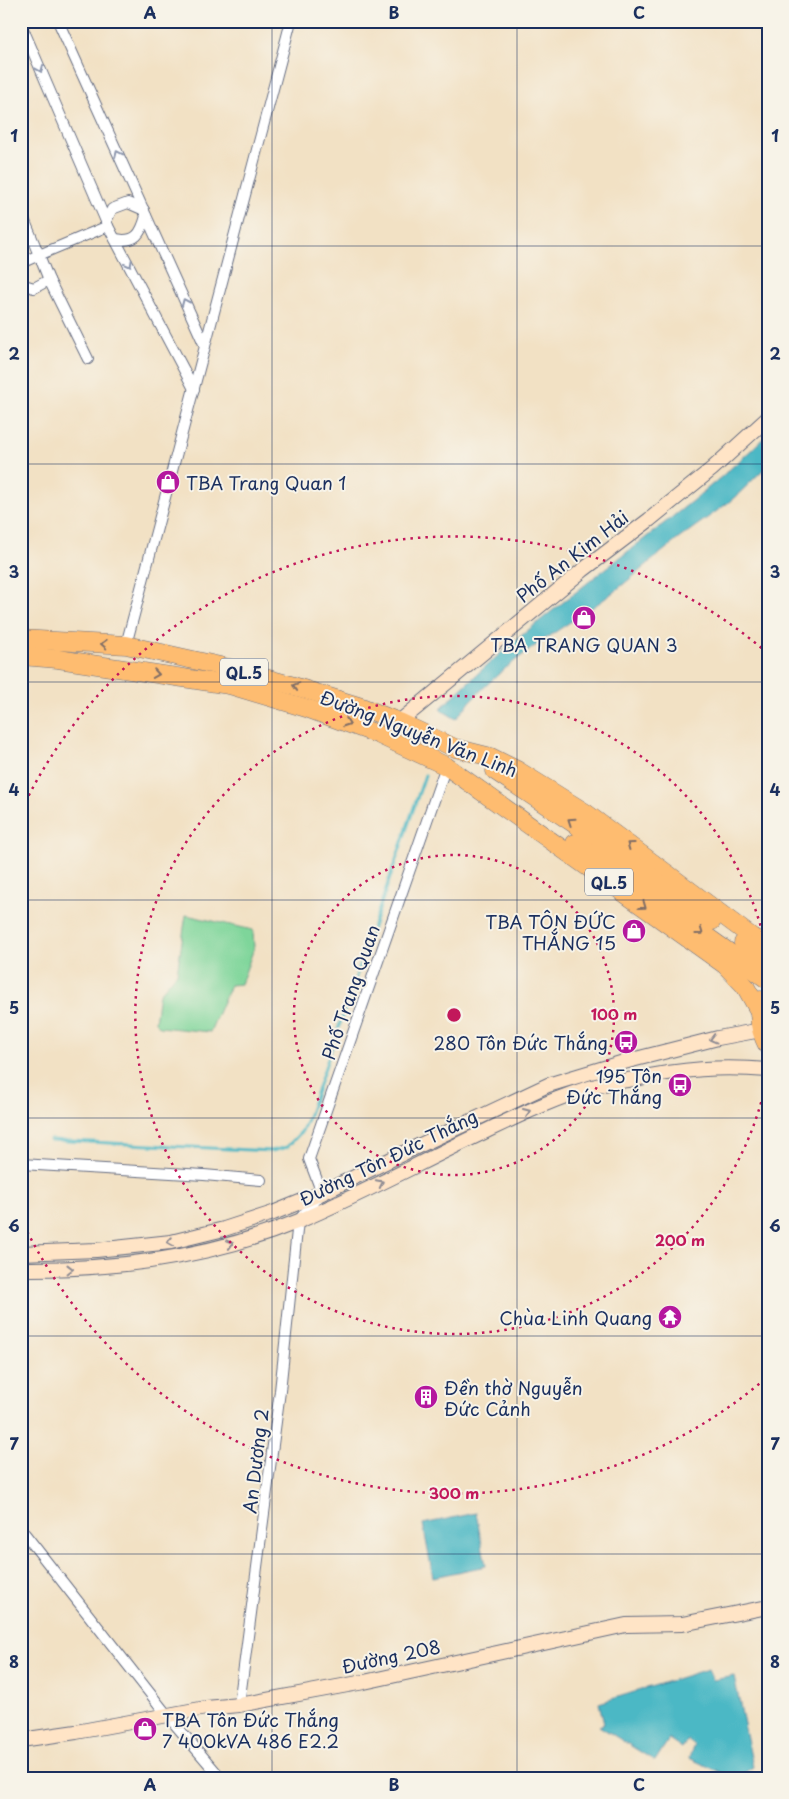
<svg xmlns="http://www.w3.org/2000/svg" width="789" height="1799" font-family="'Playpen Sans',sans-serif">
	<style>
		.green { fill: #7ed59a; stroke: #4c827c }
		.water { fill: #4bb8c5; stroke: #337492 }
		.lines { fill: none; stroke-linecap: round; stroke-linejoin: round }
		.stream { stroke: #4bb8c5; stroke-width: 3 }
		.street-casing { stroke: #666d82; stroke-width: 12 }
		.secondary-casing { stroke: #666d82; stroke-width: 16 }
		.highway-casing { stroke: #666d82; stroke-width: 19 }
		.street { stroke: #fff; stroke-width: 10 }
		.secondary { stroke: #ffe4c6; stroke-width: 14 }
		.highway { stroke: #febc70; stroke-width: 18 }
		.oneway { stroke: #8d97ae }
		.oneway2 { stroke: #816e66 }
		.oneway3 { stroke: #8d8a92 }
		.grid { fill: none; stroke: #1b2f5e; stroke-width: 1; stroke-opacity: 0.55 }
		.ring { fill: none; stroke: #c2185b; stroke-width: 2.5; stroke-dasharray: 2.5 5 }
		.labels { text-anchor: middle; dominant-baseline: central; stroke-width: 4; stroke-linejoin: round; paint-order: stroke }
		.shield { fill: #f7f3e8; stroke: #5d6a87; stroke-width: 1 }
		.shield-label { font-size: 16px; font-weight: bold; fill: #1b2f5e }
		.poi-label { font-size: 18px; fill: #1b2f5e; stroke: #f7f3e8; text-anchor: end }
		.street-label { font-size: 18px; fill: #1b2f5e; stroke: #f7f3e8 }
		.centre { fill: #c2185b; stroke: #f7f3e8; stroke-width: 2.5 }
		.ring-label { font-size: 15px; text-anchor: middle; font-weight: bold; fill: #c2185b; stroke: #f7f3e8; stroke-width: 4; stroke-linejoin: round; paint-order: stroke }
		.neatline { fill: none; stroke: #1b2f5e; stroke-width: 2 }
		.grid-label { font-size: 16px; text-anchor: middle; font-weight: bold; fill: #1b2f5e }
	</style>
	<rect width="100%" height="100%" fill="#f7f3e8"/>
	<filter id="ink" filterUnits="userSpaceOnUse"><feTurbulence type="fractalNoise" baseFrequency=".02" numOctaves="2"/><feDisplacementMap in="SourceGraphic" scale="10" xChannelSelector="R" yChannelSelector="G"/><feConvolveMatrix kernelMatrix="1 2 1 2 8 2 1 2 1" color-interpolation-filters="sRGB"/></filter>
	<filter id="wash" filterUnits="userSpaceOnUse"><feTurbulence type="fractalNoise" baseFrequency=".0096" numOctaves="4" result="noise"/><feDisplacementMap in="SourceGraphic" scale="20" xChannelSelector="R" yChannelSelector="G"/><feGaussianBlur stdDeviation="1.12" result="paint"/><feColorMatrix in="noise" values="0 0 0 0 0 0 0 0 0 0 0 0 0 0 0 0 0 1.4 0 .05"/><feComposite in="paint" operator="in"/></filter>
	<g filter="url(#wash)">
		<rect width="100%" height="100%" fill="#f2e1c4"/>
		<!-- green -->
		<path class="green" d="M 186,915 L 253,930 L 254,948 L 241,984 L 230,985 L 210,1032 L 160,1027 L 155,1022 L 159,994 L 177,973 Z"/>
		<!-- water -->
		<g class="water">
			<path d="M 768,434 L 768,465 C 755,477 743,491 729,502 C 707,519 683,534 662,552 C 642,568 624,585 603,600 C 551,636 495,667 456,719 L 440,709 C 480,670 522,634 566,600 C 634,545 705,496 768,434 Z"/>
			<path d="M 476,1513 L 486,1566 L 433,1577 L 423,1524 Z"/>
			<path d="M 708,1669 L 713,1680 L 734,1676 L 753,1767 L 736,1778 L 733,1778 L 689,1758 L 694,1745 L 688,1740 L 682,1748 L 669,1739 L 655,1761 L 599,1726 L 604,1724 L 599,1703 Z"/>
		</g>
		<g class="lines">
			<!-- stream -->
			<path class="stream" d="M 50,1140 L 272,1151 L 287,1147 L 302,1131 L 308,1117 L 425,775"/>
		</g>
	</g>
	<g filter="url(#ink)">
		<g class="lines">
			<!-- street casing -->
			<g class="street-casing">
				<g id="street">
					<path d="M 58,21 L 205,346"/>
					<path d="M 21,24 L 108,226 L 194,389"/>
					<path d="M 21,212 L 39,255 L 108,226"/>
					<path d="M 106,221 L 112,209 L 128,203 L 144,210"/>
					<path d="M 115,239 C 136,243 141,234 146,216"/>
					<path d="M 21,263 L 39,255 L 49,280 L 88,359"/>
					<path d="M 21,284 L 34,288 L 49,280"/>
					<path d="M 126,645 L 291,21"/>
					<path d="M 21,1164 L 204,1175 L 261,1180"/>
					<path d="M 21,1529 L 167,1715 L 221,1778"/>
					<path d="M 239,1705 L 280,1391 L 298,1221 L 322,1193 L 309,1159 L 446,766"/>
				</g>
			</g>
			<!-- secondary casing -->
			<g class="secondary-casing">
				<g id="secondary">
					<path d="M 399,722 L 583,570 L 649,520 L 712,469 L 768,418"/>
					<path d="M 21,1253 L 96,1250 L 171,1242 L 224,1229 L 273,1213 L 322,1193 L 414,1148 L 548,1085 L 624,1062 L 718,1038 L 761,1030"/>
					<path d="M 21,1269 C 115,1270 212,1257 299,1221 C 360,1195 419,1163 480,1134 C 518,1116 556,1097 596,1086 C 609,1082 622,1081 635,1079 C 682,1069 720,1066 768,1070"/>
					<path d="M 21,1740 L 76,1732 L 206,1708 L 239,1705 L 364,1682 L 626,1625 L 682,1624 L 768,1607"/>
				</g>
			</g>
			<!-- highway casing -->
			<g class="highway-casing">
				<g id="highway">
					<path d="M 21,639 L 126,645 L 229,668 L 294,686 L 362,707 L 399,722 L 455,748 L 491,757 L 517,770 L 586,813 L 752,937 L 768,946"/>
					<path d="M 21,656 L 58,659 L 229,685 L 309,709 L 377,734 L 446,766 L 725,965 L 745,986 L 759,1011"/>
					<path d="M 495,771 L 618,853 L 712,921"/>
					<path d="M 575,843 L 768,980"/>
					<path d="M 743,943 L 768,961"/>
					<path d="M 761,1000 C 757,1016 760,1032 768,1047"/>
				</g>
			</g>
			<!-- street -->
			<use href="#street" class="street"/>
			<!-- secondary -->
			<use href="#secondary" class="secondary"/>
			<!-- highway -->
			<use href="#highway" class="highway"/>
		</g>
		<!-- one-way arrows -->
		<defs><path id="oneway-chevron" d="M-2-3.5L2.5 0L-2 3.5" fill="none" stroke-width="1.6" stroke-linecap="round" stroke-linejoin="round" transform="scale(1.25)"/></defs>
		<g class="oneway">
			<use href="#oneway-chevron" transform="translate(40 69) rotate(67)"/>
			<use href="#oneway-chevron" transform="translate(118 154) rotate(-115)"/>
			<use href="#oneway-chevron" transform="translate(129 264) rotate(62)"/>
			<use href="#oneway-chevron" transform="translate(185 302) rotate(-114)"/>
		</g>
		<g class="oneway2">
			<use href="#oneway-chevron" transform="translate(104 644) rotate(-177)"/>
			<use href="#oneway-chevron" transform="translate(156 674) rotate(9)"/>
			<use href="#oneway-chevron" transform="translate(296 686) rotate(-163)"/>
			<use href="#oneway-chevron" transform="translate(347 723) rotate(20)"/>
			<use href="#oneway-chevron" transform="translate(571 821) rotate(-146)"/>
			<use href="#oneway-chevron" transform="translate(630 845) rotate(-144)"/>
			<use href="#oneway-chevron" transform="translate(643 906) rotate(36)"/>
			<use href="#oneway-chevron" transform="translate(700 932) rotate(36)"/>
		</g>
		<g class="oneway3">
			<use href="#oneway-chevron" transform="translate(713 1039) rotate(165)"/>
			<use href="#oneway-chevron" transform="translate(527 1112) rotate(-24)"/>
			<use href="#oneway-chevron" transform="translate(380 1183) rotate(-27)"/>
			<use href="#oneway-chevron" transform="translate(170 1242) rotate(171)"/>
			<use href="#oneway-chevron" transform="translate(230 1244) rotate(-17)"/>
			<use href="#oneway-chevron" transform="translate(70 1269) rotate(-1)"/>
		</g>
	</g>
	<!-- grid -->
	<path class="grid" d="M 272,21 L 272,1778M 517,21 L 517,1778M 21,246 L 768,246M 21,464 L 768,464M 21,682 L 768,682M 21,900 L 768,900M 21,1118 L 768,1118M 21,1336 L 768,1336M 21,1554 L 768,1554"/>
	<!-- distance rings -->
	<g class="ring">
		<circle cx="454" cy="1015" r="160"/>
		<path d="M768 1073A319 319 0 1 1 768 957"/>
		<path d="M765 1379A479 479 0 0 1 22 1221M22 809A479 479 0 0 1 765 651"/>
	</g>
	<!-- icons -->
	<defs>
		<g id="shop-disc" transform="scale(1.25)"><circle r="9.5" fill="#b5179e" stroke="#f7f3e8"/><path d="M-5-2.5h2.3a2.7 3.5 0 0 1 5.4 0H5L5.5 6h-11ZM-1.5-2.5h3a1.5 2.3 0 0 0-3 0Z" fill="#fff"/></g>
		<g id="bus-disc" transform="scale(1.25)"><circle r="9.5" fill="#b5179e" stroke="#f7f3e8"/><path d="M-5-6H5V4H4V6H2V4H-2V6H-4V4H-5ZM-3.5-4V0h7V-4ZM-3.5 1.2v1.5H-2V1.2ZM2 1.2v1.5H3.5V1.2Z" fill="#fff"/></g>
		<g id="temple-disc" transform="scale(1.25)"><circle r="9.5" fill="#b5179e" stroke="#f7f3e8"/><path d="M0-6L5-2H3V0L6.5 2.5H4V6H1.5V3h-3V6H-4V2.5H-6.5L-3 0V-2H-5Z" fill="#fff"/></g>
		<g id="building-disc" transform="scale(1.25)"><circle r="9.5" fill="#b5179e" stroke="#f7f3e8"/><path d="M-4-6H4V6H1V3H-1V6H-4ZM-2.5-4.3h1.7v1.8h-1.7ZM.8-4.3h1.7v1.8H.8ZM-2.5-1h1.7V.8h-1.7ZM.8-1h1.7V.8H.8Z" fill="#fff"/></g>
	</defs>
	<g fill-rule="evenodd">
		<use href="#shop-disc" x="168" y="482"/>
		<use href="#shop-disc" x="584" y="618"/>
		<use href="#shop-disc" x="634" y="931"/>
		<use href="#bus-disc" x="626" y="1042"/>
		<use href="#bus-disc" x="680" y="1085"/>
		<use href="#temple-disc" x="670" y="1317"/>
		<use href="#building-disc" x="426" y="1397"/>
		<use href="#shop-disc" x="145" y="1729"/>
	</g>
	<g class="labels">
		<!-- shield labels -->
		<g class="shield">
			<rect x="220" y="658.5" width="48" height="27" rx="4"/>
			<rect x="585" y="868.5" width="48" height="27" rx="4"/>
		</g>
		<g class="shield-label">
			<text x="244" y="672">QL.5</text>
			<text x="609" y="882">QL.5</text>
		</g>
		<!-- poi labels -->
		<g class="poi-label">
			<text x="186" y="482" text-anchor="start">TBA Trang Quan 1</text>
			<text x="584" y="644" text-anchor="middle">TBA TRANG QUAN 3</text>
			<text x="616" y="921">TBA TÔN ĐỨC<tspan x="616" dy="21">THẮNG 15</tspan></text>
			<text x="608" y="1042">280 Tôn Đức Thắng</text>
			<text x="662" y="1075">195 Tôn<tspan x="662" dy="21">Đức Thắng</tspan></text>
			<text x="652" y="1317">Chùa Linh Quang</text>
			<text x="444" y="1387" text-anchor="start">Đền thờ Nguyễn<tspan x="444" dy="21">Đức Cảnh</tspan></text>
			<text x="162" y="1719" text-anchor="start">TBA Tôn Đức Thắng<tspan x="162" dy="21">7 400kVA 486 E2.2</tspan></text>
		</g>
		<!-- street labels -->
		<g class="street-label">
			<text transform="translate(572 556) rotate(-38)">Phố An Kim Hải</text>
			<text transform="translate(419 733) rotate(21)">Đường Nguyễn Văn Linh</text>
			<text transform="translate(350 992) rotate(-71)">Phố Trang Quan</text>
			<text transform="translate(388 1157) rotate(-26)">Đường Tôn Đức Thắng</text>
			<text transform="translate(255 1461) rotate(-83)">An Dương 2</text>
			<text transform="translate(391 1656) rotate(-12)">Đường 208</text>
		</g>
	</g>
	<circle cx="454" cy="1015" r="8" class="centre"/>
	<g class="ring-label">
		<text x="614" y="1020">100 m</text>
		<text x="680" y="1246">200 m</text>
		<text x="454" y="1499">300 m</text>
	</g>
	<!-- margin -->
	<rect width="789" height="1799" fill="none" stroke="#f7f3e8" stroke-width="55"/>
	<rect x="28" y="28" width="734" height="1744" class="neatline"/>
	<g class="grid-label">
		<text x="150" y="19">A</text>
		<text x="394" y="19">B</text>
		<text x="639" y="19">C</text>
		<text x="14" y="142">1</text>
		<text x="775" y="142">1</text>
		<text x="14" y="360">2</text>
		<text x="775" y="360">2</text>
		<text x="14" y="578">3</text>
		<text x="775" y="578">3</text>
		<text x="14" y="796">4</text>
		<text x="775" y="796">4</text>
		<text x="14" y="1014">5</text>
		<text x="775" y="1014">5</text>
		<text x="14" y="1232">6</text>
		<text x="775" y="1232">6</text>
		<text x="14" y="1450">7</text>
		<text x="775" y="1450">7</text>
		<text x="14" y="1668">8</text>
		<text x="775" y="1668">8</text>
		<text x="150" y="1791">A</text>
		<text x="394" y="1791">B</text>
		<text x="639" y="1791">C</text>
	</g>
</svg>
